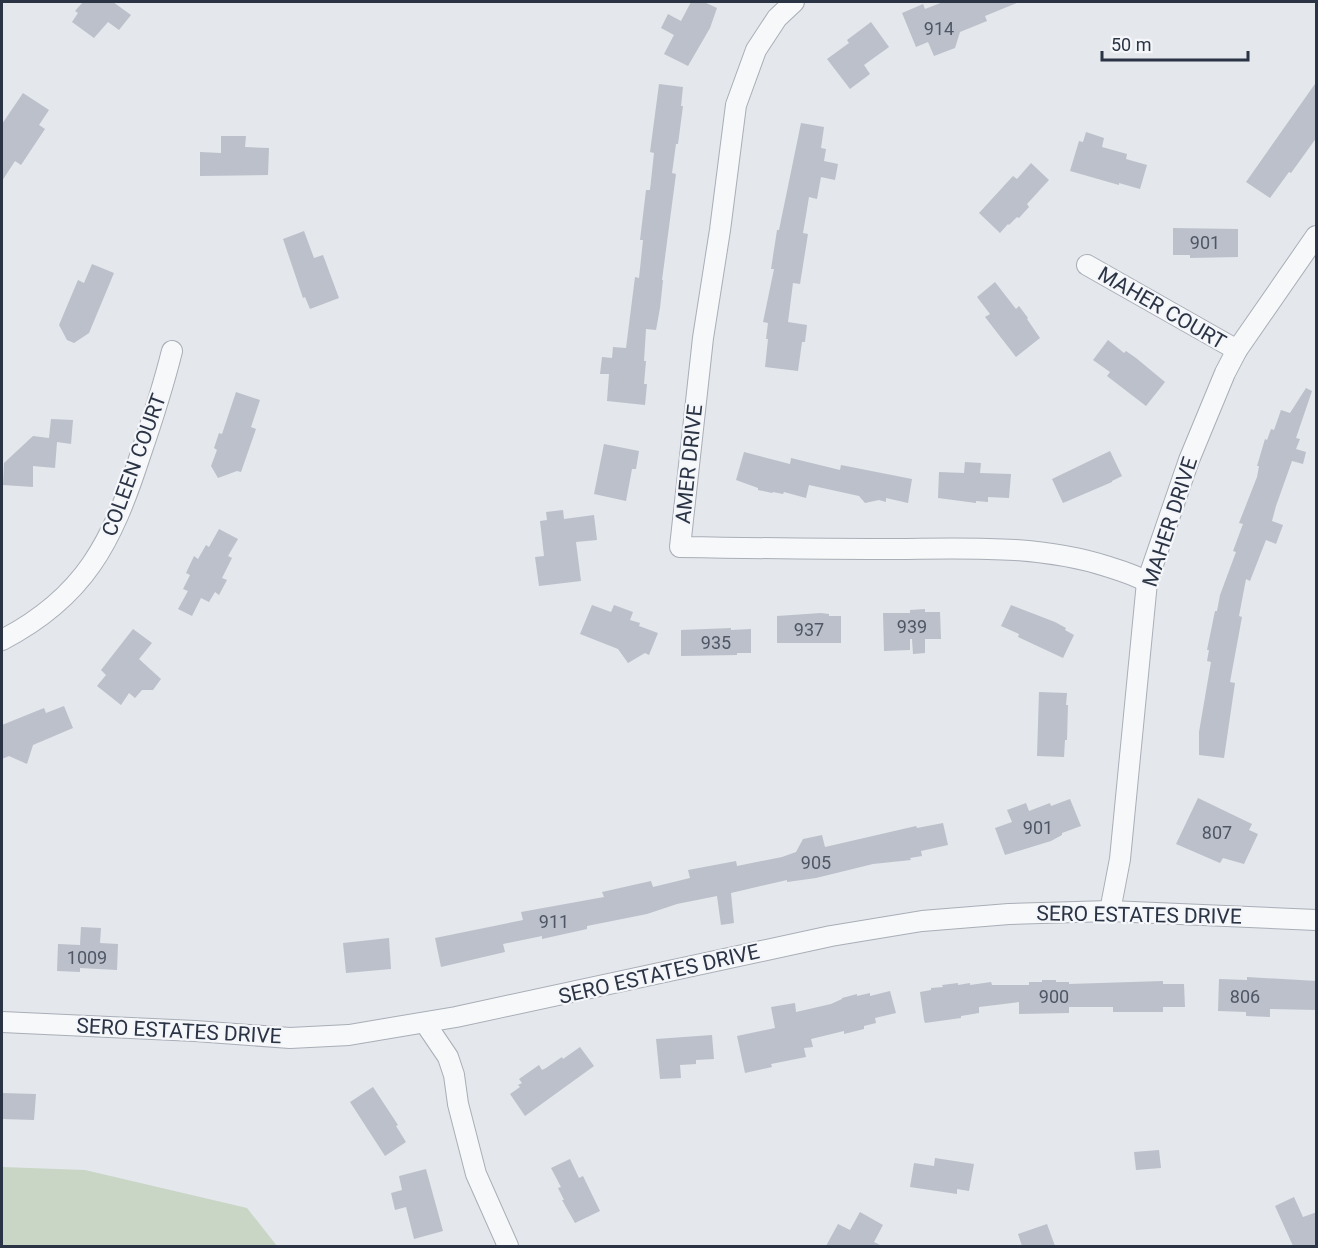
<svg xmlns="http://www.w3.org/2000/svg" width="1318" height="1248" font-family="Roboto,sans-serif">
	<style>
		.green { fill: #c9d6c5 }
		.building { fill: #bbc0ca }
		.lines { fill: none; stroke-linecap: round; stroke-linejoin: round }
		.minor-casing { stroke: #a9aeb7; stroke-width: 22 }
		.minor { stroke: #f7f8fa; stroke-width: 20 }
		.labels { text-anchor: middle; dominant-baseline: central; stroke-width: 4.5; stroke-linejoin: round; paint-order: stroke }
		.number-label { font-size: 18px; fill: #4f5766 }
		.street-label { font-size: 21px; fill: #2b3445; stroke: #f4f6f9 }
	</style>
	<rect width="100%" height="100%" fill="#e4e7ec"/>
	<!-- green -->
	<path class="green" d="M 2,1167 L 85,1170 L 247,1208 L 277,1246 L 2,1246 Z"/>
	<!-- building -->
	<g class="building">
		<path d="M 83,2 L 113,2 L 131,15 L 119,30 L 108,22 L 94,38 L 72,22 L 78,13 L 75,11 Z"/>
		<path d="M 691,2 L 704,2 L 717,8 L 710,28 L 688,66 L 664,54 L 674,35 L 661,28 L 668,14 L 681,21 Z"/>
		<path d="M 943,2 L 1019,2 L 985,16 L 987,21 L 960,32 L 955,48 L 934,56 L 928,42 L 916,47 L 902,13 L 923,4 L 925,9 Z"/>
		<path d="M 871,22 L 889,47 L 864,65 L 870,74 L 850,89 L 827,59 L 849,43 L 847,40 Z"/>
		<path d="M 1317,81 L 1317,137 L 1291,173 L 1289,172 L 1270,198 L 1246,182 Z"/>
		<path d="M 659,84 L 683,87 L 681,106 L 683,106 L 678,144 L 676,144 L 672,173 L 676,174 L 662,280 L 663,280 L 660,308 L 656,330 L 646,329 L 644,361 L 646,361 L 644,384 L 647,384 L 645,405 L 607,401 L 609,374 L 600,374 L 602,357 L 612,358 L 613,347 L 626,348 L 635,277 L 639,278 L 643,240 L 640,240 L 646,190 L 650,190 L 654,153 L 650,152 Z"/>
		<path d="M 23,93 L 49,110 L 39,125 L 45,129 L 21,165 L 15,161 L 2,181 L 2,124 Z"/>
		<path d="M 801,123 L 824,127 L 821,148 L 826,149 L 824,161 L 838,164 L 835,180 L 821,177 L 817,199 L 809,197 L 803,233 L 808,234 L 800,284 L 793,283 L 788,322 L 807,325 L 805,342 L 802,342 L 798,371 L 765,367 L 768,339 L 766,339 L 768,323 L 763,322 L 774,269 L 771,269 L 777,230 L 779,230 Z"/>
		<path d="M 1086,132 L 1104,138 L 1102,147 L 1127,154 L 1126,159 L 1147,165 L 1140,189 L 1119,183 L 1119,185 L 1070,171 L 1079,141 L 1083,142 Z"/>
		<path d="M 221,136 L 246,136 L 245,147 L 269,148 L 268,175 L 200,176 L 200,152 L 221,153 Z"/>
		<path d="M 1031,163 L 1049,180 L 1027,204 L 1029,207 L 1019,218 L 1017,217 L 1009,225 L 1008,224 L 1000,233 L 979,213 L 1013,176 L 1017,179 Z"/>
		<path d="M 1173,228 L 1238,229 L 1238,257 L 1190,258 L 1190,255 L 1173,255 Z"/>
		<path d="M 304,231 L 314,258 L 323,255 L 339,298 L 310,309 L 305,297 L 303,298 L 283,239 Z"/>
		<path d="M 92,264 L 114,273 L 89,333 L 74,343 L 67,340 L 59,325 L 78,280 L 84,283 Z"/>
		<path d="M 995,282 L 1016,309 L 1019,306 L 1028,318 L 1027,319 L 1040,338 L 1016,357 L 985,317 L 990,314 L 977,297 Z"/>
		<path d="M 1108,340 L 1124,353 L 1126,351 L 1136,358 L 1165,382 L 1146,406 L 1107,376 L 1110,372 L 1093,360 Z"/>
		<path d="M 1306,388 L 1312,391 L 1296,438 L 1300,439 L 1296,449 L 1306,452 L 1303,464 L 1292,461 L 1276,506 L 1272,521 L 1283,525 L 1276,544 L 1266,540 L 1250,581 L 1246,579 L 1239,616 L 1242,617 L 1230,682 L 1235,683 L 1224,758 L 1199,755 L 1199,732 L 1211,662 L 1207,661 L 1209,650 L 1207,650 L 1215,611 L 1217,611 L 1220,595 L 1236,552 L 1233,551 L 1243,524 L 1239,523 L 1257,477 L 1259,466 L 1257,466 L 1265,439 L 1267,440 L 1271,429 L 1274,430 L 1281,410 L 1290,413 Z"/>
		<path d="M 236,392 L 260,400 L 251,427 L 256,429 L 241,472 L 237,471 L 218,478 L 211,466 L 217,450 L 214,448 L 219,433 L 222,434 Z"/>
		<path d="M 51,419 L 73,420 L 71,444 L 57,442 L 55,468 L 33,466 L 33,487 L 3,485 L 4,463 L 33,436 L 49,438 Z"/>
		<path d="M 604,444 L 639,451 L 636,469 L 632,469 L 626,501 L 594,494 Z"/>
		<path d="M 1110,451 L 1122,476 L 1112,481 L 1112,482 L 1063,503 L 1052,479 Z"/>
		<path d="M 744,452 L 790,464 L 791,458 L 840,470 L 841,465 L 912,479 L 908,503 L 886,498 L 886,502 L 879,500 L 865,503 L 859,496 L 809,485 L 806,498 L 784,492 L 783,494 L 773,492 L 772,493 L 758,490 L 758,488 L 736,480 Z"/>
		<path d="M 965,462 L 981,463 L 980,473 L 1011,474 L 1009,498 L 988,497 L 988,502 L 976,501 L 976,503 L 938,498 L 939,472 L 964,473 Z"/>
		<path d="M 563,510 L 564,519 L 594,515 L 597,540 L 576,542 L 581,581 L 539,586 L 535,557 L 544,556 L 540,521 L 547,520 L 546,512 Z"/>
		<path d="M 219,529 L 238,539 L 228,556 L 232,558 L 222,578 L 227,580 L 219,595 L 215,592 L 209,602 L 201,598 L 192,616 L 178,609 L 188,591 L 183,589 L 190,575 L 186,573 L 194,556 L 198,559 L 206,545 L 209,547 Z"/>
		<path d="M 592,605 L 611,612 L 614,605 L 633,612 L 630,620 L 640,623 L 639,626 L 658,633 L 649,655 L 645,653 L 628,663 L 618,649 L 580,634 Z"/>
		<path d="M 1011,605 L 1055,622 L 1066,628 L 1065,630 L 1074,635 L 1063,658 L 1018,637 L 1019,634 L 1001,626 Z"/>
		<path d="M 925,609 L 925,612 L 940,612 L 941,639 L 925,639 L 925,653 L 913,654 L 912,639 L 910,639 L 910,650 L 884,651 L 883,613 L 910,613 L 910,610 Z"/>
		<path d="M 821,613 L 829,614 L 829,616 L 841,616 L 841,643 L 777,643 L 777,616 Z"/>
		<path d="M 731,628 L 731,630 L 751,629 L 751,653 L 737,653 L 737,655 L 681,656 L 681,630 Z"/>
		<path d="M 133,629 L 152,643 L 139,659 L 161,679 L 153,690 L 142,690 L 135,698 L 129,693 L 121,705 L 97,686 L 106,675 L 101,670 Z"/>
		<path d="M 1039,692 L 1067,693 L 1066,705 L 1068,705 L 1067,740 L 1065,740 L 1064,757 L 1037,756 Z"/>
		<path d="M 64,706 L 73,728 L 33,745 L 27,764 L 9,756 L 2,759 L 2,725 L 44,708 L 46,713 Z"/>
		<path d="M 1198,798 L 1252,824 L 1249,830 L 1258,834 L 1244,864 L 1223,858 L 1220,863 L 1176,844 Z"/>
		<path d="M 1070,799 L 1081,826 L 1062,833 L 1062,835 L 1051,841 L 1005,855 L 995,828 L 1012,822 L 1007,810 L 1026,803 L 1029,811 L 1050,803 L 1051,806 Z"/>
		<path d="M 943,823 L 948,845 L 921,851 L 922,856 L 910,858 L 911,860 L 873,864 L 816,878 L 787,882 L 787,880 L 731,893 L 734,923 L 721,925 L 717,896 L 677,904 L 647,914 L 587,926 L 587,929 L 542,939 L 542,936 L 503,944 L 505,952 L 441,967 L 435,938 L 523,920 L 521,912 L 604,897 L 602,892 L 651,881 L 653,887 L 690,878 L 688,870 L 736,861 L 737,866 L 782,857 L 796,852 L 803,839 L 822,835 L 825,847 L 916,826 L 917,828 Z"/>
		<path d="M 81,927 L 101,928 L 100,943 L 118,944 L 117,970 L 80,968 L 80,972 L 57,971 L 58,944 L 80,945 Z"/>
		<path d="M 389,938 L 391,969 L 346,973 L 343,943 Z"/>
		<path d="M 1247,977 L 1317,981 L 1317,1010 L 1270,1009 L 1270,1017 L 1246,1016 L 1246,1012 L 1218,1011 L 1219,979 L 1247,980 Z"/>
		<path d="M 1042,980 L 1056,980 L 1056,982 L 1069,982 L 1069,984 L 1163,981 L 1163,984 L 1184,984 L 1185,1007 L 1163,1007 L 1163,1012 L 1113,1012 L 1113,1007 L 1069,1007 L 1069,1013 L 1019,1014 L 1019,1002 L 979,1007 L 979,1013 L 961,1016 L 961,1018 L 925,1023 L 924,1020 L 920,992 L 931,990 L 931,988 L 943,987 L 942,985 L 958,983 L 958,985 L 970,983 L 970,985 L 991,982 L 992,985 L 1029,985 L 1029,982 L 1042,982 Z"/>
		<path d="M 890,991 L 896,1013 L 875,1018 L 876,1023 L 864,1026 L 864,1029 L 844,1034 L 844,1031 L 811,1039 L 813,1047 L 804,1048 L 806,1057 L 771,1064 L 772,1067 L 745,1073 L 737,1036 L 775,1028 L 771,1007 L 795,1003 L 796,1012 L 831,1004 L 842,999 L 842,998 L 857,994 L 857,996 L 870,993 L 870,996 Z"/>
		<path d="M 712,1035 L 714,1059 L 696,1060 L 696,1064 L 680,1065 L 681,1078 L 660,1079 L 656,1039 Z"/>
		<path d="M 580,1047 L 594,1066 L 525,1116 L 510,1094 L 520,1087 L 518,1085 L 522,1083 L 519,1079 L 539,1065 L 542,1070 L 546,1068 L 562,1057 L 563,1059 Z"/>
		<path d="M 373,1087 L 398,1125 L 396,1126 L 406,1142 L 385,1156 L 350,1102 Z"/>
		<path d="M 2,1093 L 36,1094 L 34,1120 L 2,1119 Z"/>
		<path d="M 1159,1150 L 1161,1168 L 1136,1170 L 1134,1152 Z"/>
		<path d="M 935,1158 L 974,1164 L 969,1191 L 957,1189 L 957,1194 L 910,1187 L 914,1163 L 934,1166 Z"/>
		<path d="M 570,1159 L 579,1178 L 583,1176 L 600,1211 L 575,1223 L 562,1200 L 564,1200 L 558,1188 L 561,1187 L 551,1168 Z"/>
		<path d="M 426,1169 L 443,1231 L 414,1239 L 406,1207 L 395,1210 L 391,1193 L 402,1190 L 399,1176 Z"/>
		<path d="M 1294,1197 L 1303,1217 L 1317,1212 L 1317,1246 L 1293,1246 L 1275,1206 Z"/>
		<path d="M 860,1212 L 883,1225 L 874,1242 L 882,1246 L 826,1246 L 838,1224 L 850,1230 Z"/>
		<path d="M 1047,1224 L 1055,1246 L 1022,1246 L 1018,1234 Z"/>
	</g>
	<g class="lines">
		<!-- minor casing -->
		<g class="minor-casing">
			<g id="minor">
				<path d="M 794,2 L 777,18 L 756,50 L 736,105 L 720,230 L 703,338 L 680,547 C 747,548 814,549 881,549 C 958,549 1035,543 1109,567 C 1122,571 1135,575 1147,582"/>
				<path d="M 1087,265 L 1237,350"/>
				<path d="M 2,640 C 85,597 112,542 140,456 C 152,421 163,387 172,351"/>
				<path d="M 1110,911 L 1120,859 L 1147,582 L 1189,460 L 1225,373 L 1237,350 L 1316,236"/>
				<path d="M 2,1022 L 195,1031 L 290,1038 L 349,1035 L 456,1017 L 831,936 L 922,921 L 1009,914 L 1110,911 L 1316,920"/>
				<path d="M 425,1023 L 448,1057 L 454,1075 L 458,1104 L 476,1174 L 508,1246"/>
			</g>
		</g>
		<!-- minor -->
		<use href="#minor" class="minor"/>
	</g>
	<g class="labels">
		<!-- number labels -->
		<g class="number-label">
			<text x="939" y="28">914</text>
			<text x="1205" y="242">901</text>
			<text x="912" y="626">939</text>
			<text x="809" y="629">937</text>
			<text x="716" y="642">935</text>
			<text x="1038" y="827">901</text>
			<text x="1217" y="832">807</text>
			<text x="816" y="862">905</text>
			<text x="554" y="921">911</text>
			<text x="87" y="957">1009</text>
			<text x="1054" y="996">900</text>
			<text x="1245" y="996">806</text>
		</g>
		<!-- street labels -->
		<g class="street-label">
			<text transform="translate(1162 308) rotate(30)">MAHER COURT</text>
			<text transform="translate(689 464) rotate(-84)">AMER DRIVE</text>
			<text transform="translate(134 465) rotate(-70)">COLEEN COURT</text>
			<text transform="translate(1170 522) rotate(-72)">MAHER DRIVE</text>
			<text transform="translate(1139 915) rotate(1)">SERO ESTATES DRIVE</text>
			<text transform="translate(659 974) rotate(-13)">SERO ESTATES DRIVE</text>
			<text transform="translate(179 1031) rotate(3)">SERO ESTATES DRIVE</text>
		</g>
	</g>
	<!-- border -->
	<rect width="1318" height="1248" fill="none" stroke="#2b3445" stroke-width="6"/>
	<!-- scale -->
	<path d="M1102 51v9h146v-9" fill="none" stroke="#2b3445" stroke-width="3"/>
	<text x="1111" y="51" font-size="18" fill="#2b3445" stroke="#f4f6f9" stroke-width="4.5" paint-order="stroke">50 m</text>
</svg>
